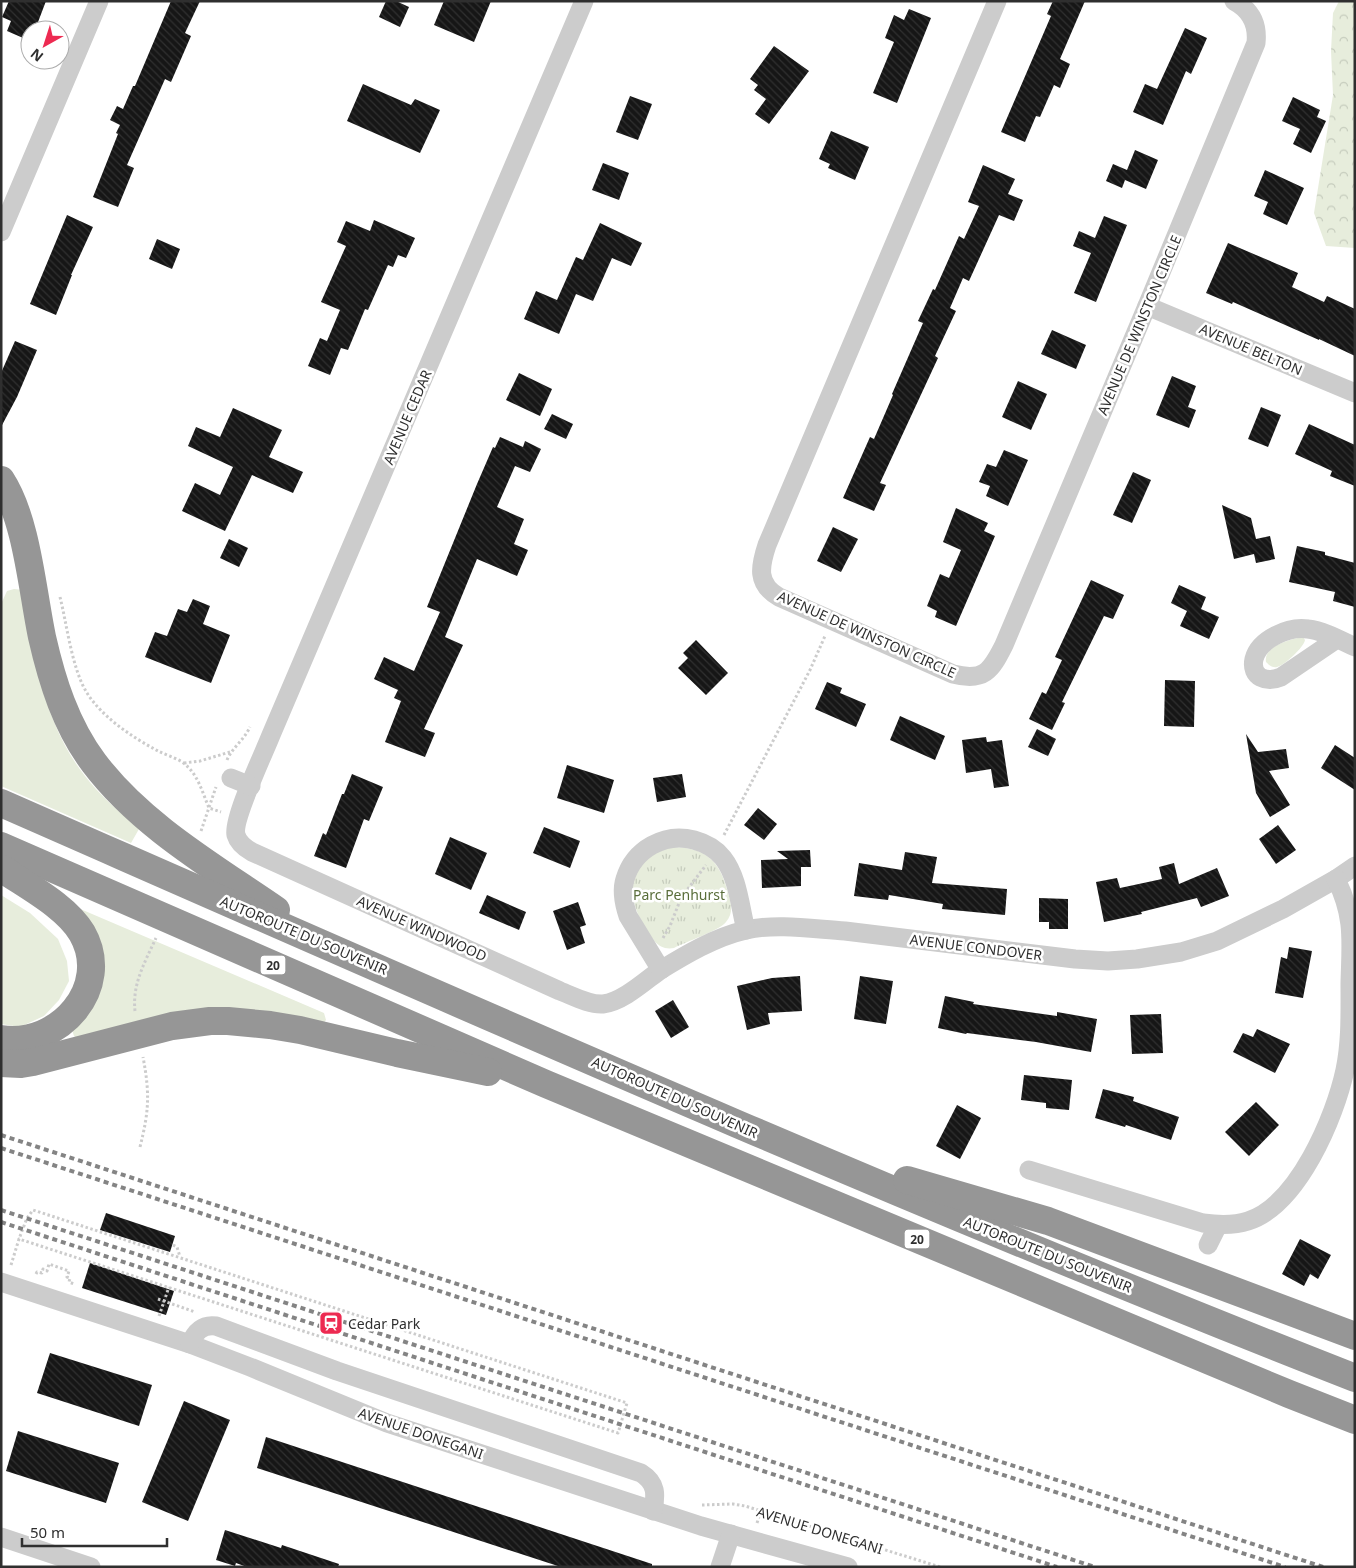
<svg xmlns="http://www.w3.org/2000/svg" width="1356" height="1568" font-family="'Noto Sans',sans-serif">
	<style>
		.grass { fill: #e7eddc }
		.forest { fill: url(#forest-crowns) }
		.park { fill: url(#park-tufts) }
		.building { fill: url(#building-back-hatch) }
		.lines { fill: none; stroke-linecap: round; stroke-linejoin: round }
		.path { stroke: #ccc; stroke-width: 3; stroke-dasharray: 2.5 2.5; stroke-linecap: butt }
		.minor { stroke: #ccc; stroke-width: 19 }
		.highway { stroke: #969696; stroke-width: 28 }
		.rail { stroke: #848484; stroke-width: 4; stroke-dasharray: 5 4; stroke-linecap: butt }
		.labels { text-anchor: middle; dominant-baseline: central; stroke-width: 5; stroke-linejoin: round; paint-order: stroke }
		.shield { fill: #fff; stroke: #6d6d6d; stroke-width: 1 }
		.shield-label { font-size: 12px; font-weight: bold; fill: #2f2f2f }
		.street-label { font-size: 14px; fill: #2f2f2f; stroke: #fff }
		.park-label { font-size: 14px; fill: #596d3a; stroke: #fff }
		.poi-label { font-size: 14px; fill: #2f2f2f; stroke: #fff; text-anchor: start }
	</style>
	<defs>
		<pattern id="forest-crowns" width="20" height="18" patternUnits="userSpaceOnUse" patternTransform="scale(1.25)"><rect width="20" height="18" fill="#e7eddc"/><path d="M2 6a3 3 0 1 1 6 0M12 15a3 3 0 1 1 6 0" fill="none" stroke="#c6ccbd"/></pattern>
		<pattern id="park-tufts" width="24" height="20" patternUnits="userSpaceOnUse" patternTransform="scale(1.25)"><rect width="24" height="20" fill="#e7eddc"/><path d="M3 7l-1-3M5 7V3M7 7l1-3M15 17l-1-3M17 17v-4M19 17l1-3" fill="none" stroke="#c6ccbd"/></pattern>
		<pattern id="building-back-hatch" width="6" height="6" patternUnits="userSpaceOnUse" patternTransform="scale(1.25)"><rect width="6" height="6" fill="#161616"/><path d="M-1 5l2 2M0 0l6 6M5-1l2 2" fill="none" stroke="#303030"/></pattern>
	</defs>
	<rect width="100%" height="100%" fill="#fff"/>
	<!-- grass -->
	<g class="grass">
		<path d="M 14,589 L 23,590 C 34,654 43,723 85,776 C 100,796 120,812 139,829 L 131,843 L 1,786 L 1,604 L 7,591 Z"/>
		<path d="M 1303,637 L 1305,640 C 1304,647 1284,666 1277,667 C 1272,668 1269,665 1266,662 C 1263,646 1291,639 1303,637 Z"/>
		<path d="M 1,895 L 30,913 L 58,939 L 67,961 L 69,981 L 59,1000 L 44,1016 L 20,1027 L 1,1024 Z"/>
		<path d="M 71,905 L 324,1013 L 326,1020 L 321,1026 L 78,1039 L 74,1036 L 72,1030 L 93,1002 Z"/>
	</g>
	<!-- forest -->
	<path class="forest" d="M 1339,1 L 1355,1 L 1355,248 L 1326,246 L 1314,213 L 1333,95 L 1331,51 L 1333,13 Z"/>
	<!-- park -->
	<path class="park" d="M 671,847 C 705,847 720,860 728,893 C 731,903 734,913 726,922 C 719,931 685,942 674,948 C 658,951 652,938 645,927 C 623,893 630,859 671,847 Z"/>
	<!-- building -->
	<g class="building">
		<path d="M 9,1 L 46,1 L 35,30 L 30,30 L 30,41 L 7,31 L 11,21 L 2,17 Z"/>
		<path d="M 171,1 L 200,1 L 185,33 L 191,36 L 171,82 L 165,79 L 127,165 L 134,168 L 118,207 L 93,197 L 118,134 L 116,133 L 120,125 L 110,120 L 117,106 L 123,109 L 133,86 L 135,86 Z"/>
		<path d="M 386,1 L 396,1 L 409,7 L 400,27 L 379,17 Z"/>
		<path d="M 444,1 L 491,1 L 474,42 L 434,25 Z"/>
		<path d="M 1053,1 L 1085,1 L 1060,59 L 1070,64 L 1060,88 L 1054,85 L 1040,117 L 1036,116 L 1025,142 L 1001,132 L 1051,16 L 1047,14 Z"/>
		<path d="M 909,9 L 931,18 L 897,103 L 873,93 L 894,42 L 885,38 L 894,15 L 904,20 Z"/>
		<path d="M 1185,28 L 1207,38 L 1191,74 L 1186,71 L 1163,125 L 1133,112 L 1145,84 L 1157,89 Z"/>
		<path d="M 774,46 L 809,71 L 769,124 L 755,114 L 766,99 L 754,90 L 758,85 L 750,79 Z"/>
		<path d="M 363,84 L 411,105 L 415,99 L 440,110 L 420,153 L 347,121 Z"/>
		<path d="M 630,96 L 652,104 L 638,140 L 616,132 Z"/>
		<path d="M 1293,97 L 1320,110 L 1317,117 L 1326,121 L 1311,153 L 1293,144 L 1300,129 L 1282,121 Z"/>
		<path d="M 831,131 L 869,147 L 855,180 L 828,168 L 830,164 L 819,159 Z"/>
		<path d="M 1135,150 L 1158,160 L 1146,189 L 1125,180 L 1122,188 L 1106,181 L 1113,164 L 1127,170 Z"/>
		<path d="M 603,163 L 629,173 L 619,200 L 592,190 Z"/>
		<path d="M 983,165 L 1015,179 L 1008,194 L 1023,200 L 1014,221 L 999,215 L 969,281 L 963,278 L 950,308 L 956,311 L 935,356 L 938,358 L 880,483 L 886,485 L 874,511 L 843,498 L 870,437 L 874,439 L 893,395 L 892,394 L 923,323 L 918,321 L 933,289 L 935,290 L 959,236 L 964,239 L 979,206 L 968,202 Z"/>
		<path d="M 1265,170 L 1304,188 L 1287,225 L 1263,214 L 1268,202 L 1254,196 Z"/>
		<path d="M 67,215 L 93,227 L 71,275 L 72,275 L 56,315 L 30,304 Z"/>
		<path d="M 1104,216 L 1127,225 L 1096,302 L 1074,293 L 1091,253 L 1073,246 L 1079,231 L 1095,238 Z"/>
		<path d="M 374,220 L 415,238 L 406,258 L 398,255 L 393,267 L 388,265 L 368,310 L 365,309 L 348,350 L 341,348 L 330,375 L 308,366 L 320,338 L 327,341 L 340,310 L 321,302 L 346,246 L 337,242 L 346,221 L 370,231 Z"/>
		<path d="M 600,223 L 642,243 L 631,266 L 612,258 L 593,301 L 576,294 L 559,334 L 524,319 L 536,291 L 557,300 L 576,257 L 583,260 Z"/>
		<path d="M 157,239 L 180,249 L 172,269 L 149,259 Z"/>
		<path d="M 1228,243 L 1298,273 L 1292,287 L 1324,302 L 1327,296 L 1355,309 L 1355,356 L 1319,339 L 1319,340 L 1233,302 L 1232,304 L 1206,293 Z"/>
		<path d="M 1052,330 L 1086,345 L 1076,369 L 1041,354 Z"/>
		<path d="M 15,341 L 37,350 L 17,397 L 1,427 L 1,373 Z"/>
		<path d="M 519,373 L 552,389 L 540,416 L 506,400 Z"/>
		<path d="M 1172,376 L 1196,386 L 1188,407 L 1196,410 L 1189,428 L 1156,415 Z"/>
		<path d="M 1018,381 L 1047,394 L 1031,430 L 1002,417 Z"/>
		<path d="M 1261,407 L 1281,415 L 1268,447 L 1248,439 Z"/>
		<path d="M 233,408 L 282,430 L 269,457 L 303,472 L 293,493 L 252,475 L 225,531 L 182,511 L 195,483 L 220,495 L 233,467 L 188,446 L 196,427 L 220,437 Z"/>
		<path d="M 552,414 L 573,424 L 566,439 L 544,429 Z"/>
		<path d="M 1309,424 L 1355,445 L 1355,486 L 1330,476 L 1332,471 L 1295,454 Z"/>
		<path d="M 500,437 L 523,447 L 525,441 L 541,449 L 530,472 L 515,466 L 497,507 L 524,519 L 514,544 L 528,550 L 517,576 L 477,559 L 445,637 L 463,645 L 424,729 L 435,733 L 425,757 L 385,742 L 401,701 L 394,698 L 398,690 L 374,679 L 384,657 L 414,671 L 440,612 L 427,607 L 477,484 L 493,447 L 495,448 Z"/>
		<path d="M 1004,450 L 1028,460 L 1008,506 L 986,496 L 990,486 L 979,482 L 987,464 L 996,467 Z"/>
		<path d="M 1133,472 L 1151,480 L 1132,523 L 1113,515 Z"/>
		<path d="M 1222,505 L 1251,518 L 1256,539 L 1270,536 L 1275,559 L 1256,563 L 1254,554 L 1234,559 Z"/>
		<path d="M 956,508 L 988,523 L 984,531 L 995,536 L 956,626 L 935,617 L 937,611 L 927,606 L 940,574 L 949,578 L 961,550 L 943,542 Z"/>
		<path d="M 833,527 L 858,539 L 841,572 L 817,561 Z"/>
		<path d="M 229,539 L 248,548 L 239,567 L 220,558 Z"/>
		<path d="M 1297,546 L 1325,552 L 1325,555 L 1355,563 L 1355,607 L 1333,601 L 1335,592 L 1289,582 Z"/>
		<path d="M 1091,580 L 1124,595 L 1113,619 L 1104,616 L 1062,702 L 1065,703 L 1052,730 L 1029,719 L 1042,692 L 1046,694 L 1062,660 L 1055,657 Z"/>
		<path d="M 1179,585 L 1206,597 L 1201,609 L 1219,617 L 1209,639 L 1180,626 L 1187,611 L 1171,603 Z"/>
		<path d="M 193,599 L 210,606 L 203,624 L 230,635 L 211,683 L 145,657 L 155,632 L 167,636 L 178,609 L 187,612 Z"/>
		<path d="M 696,640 L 728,673 L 706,695 L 678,668 L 688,658 L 683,653 Z"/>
		<path d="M 1165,680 L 1195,681 L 1194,727 L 1164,726 Z"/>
		<path d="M 827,682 L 842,688 L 840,693 L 866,704 L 856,727 L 815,709 Z"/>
		<path d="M 900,716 L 945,736 L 935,760 L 890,740 Z"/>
		<path d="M 1037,729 L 1056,739 L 1048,756 L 1028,747 Z"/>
		<path d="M 1246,734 L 1258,752 L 1286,749 L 1289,768 L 1269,771 L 1290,805 L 1270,817 L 1256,793 Z"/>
		<path d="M 986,737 L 987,742 L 1002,740 L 1009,786 L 994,788 L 991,769 L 966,773 L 962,740 Z"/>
		<path d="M 1335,745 L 1355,758 L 1355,790 L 1321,768 Z"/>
		<path d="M 567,765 L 614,780 L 604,813 L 557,798 Z"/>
		<path d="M 352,774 L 383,787 L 369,821 L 364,819 L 346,868 L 314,856 L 323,833 L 326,835 L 342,794 L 344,794 Z"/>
		<path d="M 682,774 L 686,797 L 657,802 L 653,778 Z"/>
		<path d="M 758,808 L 777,824 L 764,840 L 744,825 Z"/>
		<path d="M 1278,825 L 1296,850 L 1276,864 L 1259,839 Z"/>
		<path d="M 544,827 L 580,841 L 570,868 L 533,853 Z"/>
		<path d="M 450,837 L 487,853 L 471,890 L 435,874 Z"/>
		<path d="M 810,850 L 811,867 L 801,867 L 801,886 L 762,888 L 761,860 L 788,859 L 777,851 Z"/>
		<path d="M 905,852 L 937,857 L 932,883 L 1007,889 L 1005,915 L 942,909 L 943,904 L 889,895 L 888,900 L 854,896 L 859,863 L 902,870 Z"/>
		<path d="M 1174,863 L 1179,884 L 1217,868 L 1229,896 L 1201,907 L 1197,898 L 1141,912 L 1142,914 L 1104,922 L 1096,882 L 1117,878 L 1120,888 L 1162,879 L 1159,867 Z"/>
		<path d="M 487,895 L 526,912 L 519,930 L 479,913 Z"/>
		<path d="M 1039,898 L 1068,899 L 1068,929 L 1049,929 L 1049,922 L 1039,922 Z"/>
		<path d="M 578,902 L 586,925 L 580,927 L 585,943 L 567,950 L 553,911 Z"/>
		<path d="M 1289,947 L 1312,951 L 1303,998 L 1275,993 L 1281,957 L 1287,959 Z"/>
		<path d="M 800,976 L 802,1011 L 768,1013 L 770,1024 L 747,1030 L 737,986 L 772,978 Z"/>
		<path d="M 860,976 L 893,981 L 886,1024 L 854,1019 Z"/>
		<path d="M 945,996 L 974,1002 L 973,1004 L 1057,1016 L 1057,1012 L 1097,1019 L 1091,1052 L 1036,1042 L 967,1033 L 966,1034 L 938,1028 Z"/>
		<path d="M 673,1000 L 689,1027 L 671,1038 L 655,1011 Z"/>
		<path d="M 1161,1014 L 1163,1053 L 1132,1054 L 1130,1015 Z"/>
		<path d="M 1257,1029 L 1290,1044 L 1275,1073 L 1233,1052 L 1243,1033 L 1253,1037 Z"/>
		<path d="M 1024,1075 L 1072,1080 L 1069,1110 L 1046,1108 L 1046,1103 L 1021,1100 Z"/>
		<path d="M 1103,1089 L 1134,1097 L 1133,1101 L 1179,1117 L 1171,1140 L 1126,1125 L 1125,1127 L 1095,1118 Z"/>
		<path d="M 1256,1102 L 1279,1125 L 1249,1156 L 1225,1132 Z"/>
		<path d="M 957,1105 L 981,1118 L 960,1159 L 936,1146 Z"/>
		<path d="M 106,1213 L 175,1236 L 170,1252 L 100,1230 Z"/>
		<path d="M 1300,1239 L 1331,1255 L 1318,1279 L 1310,1274 L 1304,1286 L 1282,1274 Z"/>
		<path d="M 90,1263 L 174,1291 L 166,1315 L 82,1288 Z"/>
		<path d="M 50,1353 L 152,1385 L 139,1426 L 37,1393 Z"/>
		<path d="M 184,1401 L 230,1420 L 188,1521 L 142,1502 Z"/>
		<path d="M 18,1431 L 119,1463 L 106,1503 L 6,1471 Z"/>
		<path d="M 266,1437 L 652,1564 L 652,1567 L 561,1567 L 257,1468 Z"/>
		<path d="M 225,1530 L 281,1548 L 282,1545 L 339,1564 L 338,1567 L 247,1567 L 236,1563 L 235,1566 L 216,1560 Z"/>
	</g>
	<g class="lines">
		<!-- path -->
		<g class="path">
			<path d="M 60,597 C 67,625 72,669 87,693 C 103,718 132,737 158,751 C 168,756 181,759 188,767 C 199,778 203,794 209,808 L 221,812"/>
			<path d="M 227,760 C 232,748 244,740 250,727"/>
			<path d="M 184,763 L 200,761 L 230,752"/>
			<path d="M 201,831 L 216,787"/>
			<path d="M 724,835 L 810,670 L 825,636"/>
			<path d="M 663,938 L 670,926 L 681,898 L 706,865"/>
			<path d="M 135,1011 C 132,984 145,962 156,938"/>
			<path d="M 140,1147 C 149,1111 150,1094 143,1057"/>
			<path d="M 173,1245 L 177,1247 L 180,1257"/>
			<path d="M 11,1265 L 19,1239 L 618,1433 L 627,1403 L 33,1210 L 27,1218 L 19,1239"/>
			<path d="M 36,1274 L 37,1272 L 42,1273 L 43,1269 L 47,1271 L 49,1264 L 69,1271 L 67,1277 L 70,1278 L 69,1282 L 74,1284"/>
			<path d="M 158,1299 L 195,1312"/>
			<path d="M 159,1316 L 169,1287"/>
			<path d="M 702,1505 L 733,1504 L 745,1506 L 940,1567"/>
			<path d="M 757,1523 L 761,1511"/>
		</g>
		<!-- minor -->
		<g class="minor">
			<path d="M 584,1 L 271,735 C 264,753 232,820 236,835 C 238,842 245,848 252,852 L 560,991 C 573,996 589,1005 603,1004 C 622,1002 644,982 659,971 C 685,955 715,937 746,930 C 777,923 813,929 845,931 L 1075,959 L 1108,961 L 1137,959 L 1181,952 L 1217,941 L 1283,909 L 1336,879 L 1355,866"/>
			<path d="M 997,1 L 767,545 C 760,566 756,584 779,597 L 953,674 C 984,682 991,671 1004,645 L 1147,306 L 1256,43 C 1258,24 1251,10 1234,1"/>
			<path d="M 1,232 L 99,1"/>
			<path d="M 1147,306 L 1355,393"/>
			<path d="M 1337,639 L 1281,677 C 1267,683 1250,678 1254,659 C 1259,639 1289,626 1308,629 C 1324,631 1340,640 1355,647"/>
			<path d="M 231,778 L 251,786"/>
			<path d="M 661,970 L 628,916 C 624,904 621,891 625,879 C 634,849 665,832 694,840 C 705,843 716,849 723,858 C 738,877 740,907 746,930"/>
			<path d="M 1029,1170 L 1203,1223 C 1218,1225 1233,1226 1248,1221 C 1298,1205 1335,1117 1345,1070 C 1351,1041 1350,1012 1350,983 C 1351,942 1355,917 1336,879"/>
			<path d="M 1208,1245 L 1218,1225"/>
			<path d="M 1,1282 L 190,1344 L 250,1367 L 387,1423 L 701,1526 L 848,1567"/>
			<path d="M 190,1344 C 195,1332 202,1324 216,1326 L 337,1371 L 641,1473 C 657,1483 656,1495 653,1511"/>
			<path d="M 1,1537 L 91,1567"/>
			<path d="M 720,1567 L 731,1534"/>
		</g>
		<!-- highway -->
		<g class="highway">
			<path d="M 1,480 C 27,520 32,589 42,637 C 52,681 66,726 94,763 C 141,825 212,866 276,910"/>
			<path d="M 1,803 C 450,1000 898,1199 1355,1378"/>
			<path d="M 1,846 L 546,1084 L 1289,1394 L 1355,1420"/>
			<path d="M 1,868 C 27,886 66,906 82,933 C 113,987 59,1048 1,1039"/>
			<path d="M 1,1063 L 21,1064 L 33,1062 L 172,1026 L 210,1021 L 228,1021 L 270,1025 L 300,1030 L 397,1053 L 488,1072"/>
			<path d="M 907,1180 L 1048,1221 L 1355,1336"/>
		</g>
		<!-- rail -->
		<g class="rail">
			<path d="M 1,1135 L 1323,1567"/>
			<path d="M 1,1148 L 1285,1567"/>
			<path d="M 1,1210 L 1095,1567"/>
			<path d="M 1,1222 L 1057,1567"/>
		</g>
	</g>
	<!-- icons -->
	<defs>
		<g id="station-square" transform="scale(1.25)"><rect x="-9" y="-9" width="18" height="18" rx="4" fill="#ed2a51" stroke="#fff"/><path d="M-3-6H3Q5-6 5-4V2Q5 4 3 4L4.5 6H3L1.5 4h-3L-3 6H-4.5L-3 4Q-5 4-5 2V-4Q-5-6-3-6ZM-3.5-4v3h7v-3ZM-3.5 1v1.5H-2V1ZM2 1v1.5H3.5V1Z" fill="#fff"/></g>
	</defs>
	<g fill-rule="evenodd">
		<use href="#station-square" x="331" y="1323"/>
	</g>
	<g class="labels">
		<!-- shield labels -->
		<g class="shield">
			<rect x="260.5" y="955.5" width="25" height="19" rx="4"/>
			<rect x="904.5" y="1229.5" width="25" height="19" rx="4"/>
		</g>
		<g class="shield-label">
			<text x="273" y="965">20</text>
			<text x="917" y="1239">20</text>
		</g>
		<!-- street labels -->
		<g class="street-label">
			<text transform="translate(1139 325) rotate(-67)">AVENUE DE WINSTON CIRCLE</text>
			<text transform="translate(1251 349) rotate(23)">AVENUE BELTON</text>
			<text transform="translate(407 417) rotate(-67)">AVENUE CEDAR</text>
			<text transform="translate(867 634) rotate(24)">AVENUE DE WINSTON CIRCLE</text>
			<text transform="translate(422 928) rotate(24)">AVENUE WINDWOOD</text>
			<text transform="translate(304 935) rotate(23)">AUTOROUTE DU SOUVENIR</text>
			<text transform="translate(976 947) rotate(7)">AVENUE CONDOVER</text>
			<text transform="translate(675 1097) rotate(24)">AUTOROUTE DU SOUVENIR</text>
			<text transform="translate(1048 1254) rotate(22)">AUTOROUTE DU SOUVENIR</text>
			<text transform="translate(421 1433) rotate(19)">AVENUE DONEGANI</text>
			<text transform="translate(820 1530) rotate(17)">AVENUE DONEGANI</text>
		</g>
		<!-- park labels -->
		<g class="park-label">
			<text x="679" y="894">Parc Penhurst</text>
		</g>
		<!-- poi labels -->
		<g class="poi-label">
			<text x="348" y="1323">Cedar Park</text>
		</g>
	</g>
	<!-- border -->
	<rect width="1356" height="1568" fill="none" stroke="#2f2f2f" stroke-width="5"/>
	<!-- north arrow -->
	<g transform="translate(45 45) rotate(219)"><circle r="24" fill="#ffffff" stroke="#acacac"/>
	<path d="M0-4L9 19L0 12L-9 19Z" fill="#ed2a51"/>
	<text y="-8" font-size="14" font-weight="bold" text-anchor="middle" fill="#2f2f2f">N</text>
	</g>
	<!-- scale -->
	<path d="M22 1538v8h145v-8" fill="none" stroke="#2f2f2f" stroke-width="2.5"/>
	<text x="30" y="1538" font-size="15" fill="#2f2f2f" stroke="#ffffff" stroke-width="4" paint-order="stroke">50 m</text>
</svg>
